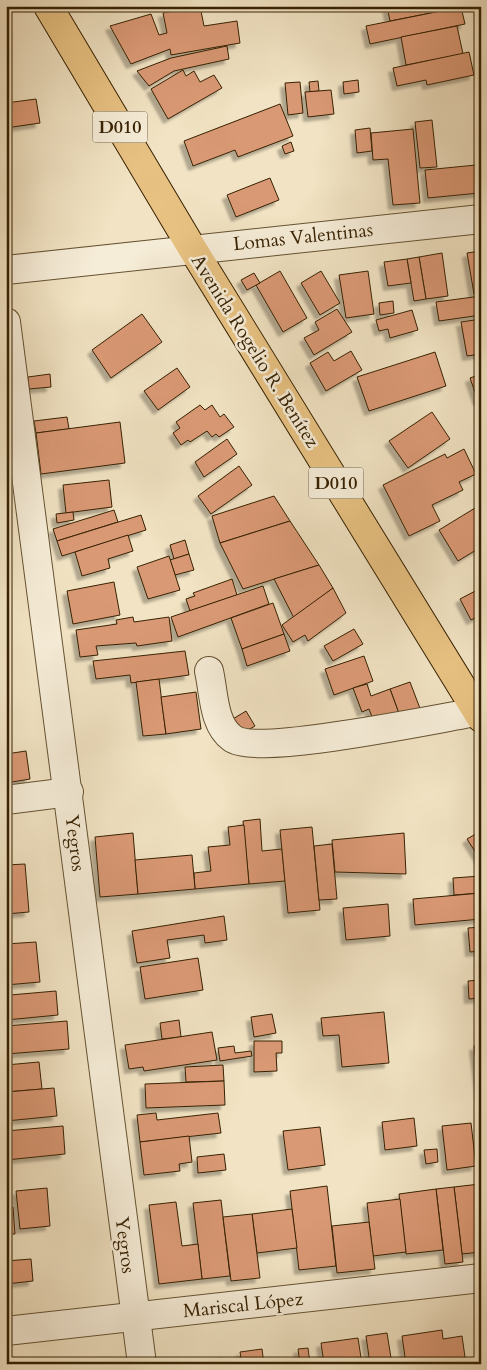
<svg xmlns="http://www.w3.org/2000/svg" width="487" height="1370" font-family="Cardo,serif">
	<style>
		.building { fill: #da9975; stroke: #362102; filter: url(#shadow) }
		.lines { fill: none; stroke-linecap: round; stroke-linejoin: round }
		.minor-casing { stroke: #655232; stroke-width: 30 }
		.major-casing { stroke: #362102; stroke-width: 30 }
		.minor { stroke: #f6edd8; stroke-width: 28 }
		.major { stroke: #e8c282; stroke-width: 28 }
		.labels { text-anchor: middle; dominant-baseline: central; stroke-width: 5; stroke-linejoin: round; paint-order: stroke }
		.shield { fill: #f6edd8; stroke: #705e42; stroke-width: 1 }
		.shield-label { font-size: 18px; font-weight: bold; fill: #362102 }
		.street-label { font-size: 19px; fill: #362102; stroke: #f6edd8 }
	</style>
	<defs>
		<filter id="shadow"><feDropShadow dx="-4.5" dy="4.5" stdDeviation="1" flood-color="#0004"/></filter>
	</defs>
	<rect width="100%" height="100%" fill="#f1e3c3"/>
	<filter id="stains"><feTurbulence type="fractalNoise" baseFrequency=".004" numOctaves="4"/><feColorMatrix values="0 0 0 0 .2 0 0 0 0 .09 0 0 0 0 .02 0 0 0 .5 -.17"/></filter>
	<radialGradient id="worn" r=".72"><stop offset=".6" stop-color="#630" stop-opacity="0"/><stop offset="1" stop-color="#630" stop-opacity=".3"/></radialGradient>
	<!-- building -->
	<g class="building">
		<path d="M 200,6 L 204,26 L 237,21 L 240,43 L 171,55 L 170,49 L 131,64 L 110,26 L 151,14 L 159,35 L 167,33 L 163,13 Z"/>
		<path d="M 387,6 L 430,6 L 431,13 L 390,21 Z"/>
		<path d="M 461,7 L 465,24 L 370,44 L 366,26 Z"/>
		<path d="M 457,26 L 463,54 L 406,65 L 401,37 Z"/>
		<path d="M 227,46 L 229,59 L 174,71 L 149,86 L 137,71 L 171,58 Z"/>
		<path d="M 469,52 L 474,75 L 427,85 L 426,80 L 397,86 L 393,68 Z"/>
		<path d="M 183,70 L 186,76 L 194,71 L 200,82 L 214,75 L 222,88 L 168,119 L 151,89 Z"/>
		<path d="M 358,80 L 359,92 L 344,94 L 343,82 Z"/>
		<path d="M 318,81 L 319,91 L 310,92 L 309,82 Z"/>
		<path d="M 300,82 L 303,113 L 288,115 L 285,83 Z"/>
		<path d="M 331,90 L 334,114 L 308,117 L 305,92 Z"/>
		<path d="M 36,99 L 40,123 L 6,128 L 6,103 Z"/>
		<path d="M 280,104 L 293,136 L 238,157 L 235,150 L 193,166 L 184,141 Z"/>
		<path d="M 432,120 L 437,167 L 420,168 L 415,122 Z"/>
		<path d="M 370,128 L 372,151 L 357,153 L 355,130 Z"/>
		<path d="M 413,129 L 420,203 L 393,205 L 388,159 L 373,160 L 371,133 Z"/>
		<path d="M 291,142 L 294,151 L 285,154 L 282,146 Z"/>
		<path d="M 476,165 L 479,193 L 428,198 L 425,170 Z"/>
		<path d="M 270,178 L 279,200 L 236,217 L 227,195 Z"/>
		<path d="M 481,251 L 481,292 L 474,294 L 467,253 Z"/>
		<path d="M 442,253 L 448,296 L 426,299 L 419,257 Z"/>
		<path d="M 419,257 L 426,299 L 414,301 L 407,259 Z"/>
		<path d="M 407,259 L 411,283 L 388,286 L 384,262 Z"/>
		<path d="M 280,271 L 307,318 L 283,332 L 256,285 Z"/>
		<path d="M 321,271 L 340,303 L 320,315 L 301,283 Z"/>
		<path d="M 368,271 L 374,314 L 346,318 L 339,275 Z"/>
		<path d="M 254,273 L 260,283 L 247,290 L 241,280 Z"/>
		<path d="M 481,296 L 481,315 L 439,321 L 436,302 Z"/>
		<path d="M 393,301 L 394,313 L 380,315 L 379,303 Z"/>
		<path d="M 337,309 L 352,332 L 314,355 L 304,338 L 319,330 L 315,322 Z"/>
		<path d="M 412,310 L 418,330 L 390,338 L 388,329 L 379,331 L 376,320 Z"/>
		<path d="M 142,314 L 162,342 L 111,378 L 92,350 Z"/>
		<path d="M 481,319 L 481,354 L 467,356 L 461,322 Z"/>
		<path d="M 351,351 L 362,370 L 326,391 L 310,363 L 328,352 L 334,361 Z"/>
		<path d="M 435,352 L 446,386 L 369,411 L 357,377 Z"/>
		<path d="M 177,368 L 190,387 L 158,410 L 144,391 Z"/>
		<path d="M 50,374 L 51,387 L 29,389 L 28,377 Z"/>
		<path d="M 481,374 L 481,400 L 478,401 L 470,378 Z"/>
		<path d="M 200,405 L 205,410 L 212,405 L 220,417 L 224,414 L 234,427 L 219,437 L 216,434 L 212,437 L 207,431 L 190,442 L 188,440 L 181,445 L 173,433 L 180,428 L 176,422 Z"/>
		<path d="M 432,412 L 450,439 L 408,468 L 389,441 Z"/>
		<path d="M 67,417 L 69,429 L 36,433 L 34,421 Z"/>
		<path d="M 120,422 L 125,463 L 41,474 L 36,433 Z"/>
		<path d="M 227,439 L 237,454 L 204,477 L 195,462 Z"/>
		<path d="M 464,449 L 476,474 L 459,482 L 463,490 L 432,505 L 440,521 L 409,536 L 383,485 L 445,454 L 447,458 Z"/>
		<path d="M 239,466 L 252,485 L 211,514 L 198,496 Z"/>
		<path d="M 109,480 L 112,507 L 66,513 L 63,485 Z"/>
		<path d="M 274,496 L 290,521 L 220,543 L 212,516 Z"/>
		<path d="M 480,505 L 481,547 L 458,561 L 439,530 Z"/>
		<path d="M 114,510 L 118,522 L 57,541 L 53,529 Z"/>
		<path d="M 73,512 L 74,520 L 57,523 L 56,514 Z"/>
		<path d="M 141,515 L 146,530 L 62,556 L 57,541 Z"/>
		<path d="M 290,521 L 319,565 L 243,589 L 220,543 Z"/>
		<path d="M 128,535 L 133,551 L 108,559 L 110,568 L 82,576 L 75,552 Z"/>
		<path d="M 185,540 L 189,554 L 174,559 L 170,545 Z"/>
		<path d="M 189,554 L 194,570 L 175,575 L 170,560 Z"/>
		<path d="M 169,556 L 180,590 L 148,599 L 137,567 Z"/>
		<path d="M 319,565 L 333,588 L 294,618 L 274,579 Z"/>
		<path d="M 232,579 L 237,595 L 190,611 L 186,599 L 195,596 L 193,593 Z"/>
		<path d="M 114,582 L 120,615 L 73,624 L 67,591 Z"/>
		<path d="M 263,586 L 269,604 L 178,637 L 171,617 Z"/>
		<path d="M 333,588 L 346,613 L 308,641 L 305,635 L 293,642 L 282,625 Z"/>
		<path d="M 481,588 L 481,615 L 471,620 L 460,599 Z"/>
		<path d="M 273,603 L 284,634 L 242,649 L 231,618 Z"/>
		<path d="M 133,617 L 134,622 L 169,617 L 172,641 L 137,646 L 136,643 L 96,646 L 98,655 L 80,657 L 76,630 L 117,624 L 116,620 Z"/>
		<path d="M 354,629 L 363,644 L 333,661 L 324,646 Z"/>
		<path d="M 284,634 L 290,651 L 247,666 L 242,649 Z"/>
		<path d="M 185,651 L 189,675 L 131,683 L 130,675 L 96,679 L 93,661 Z"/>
		<path d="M 364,656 L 373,681 L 334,695 L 325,669 Z"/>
		<path d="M 159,679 L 166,734 L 143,736 L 136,682 Z"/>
		<path d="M 410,682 L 421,711 L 401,719 L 390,689 Z"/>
		<path d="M 367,684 L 371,696 L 390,689 L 401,719 L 381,726 L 377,715 L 372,717 L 369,709 L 362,712 L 353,688 Z"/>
		<path d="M 196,692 L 201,729 L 166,734 L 161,697 Z"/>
		<path d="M 246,711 L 255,726 L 238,736 L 228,722 Z"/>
		<path d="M 26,751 L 30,779 L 6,783 L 6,754 Z"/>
		<path d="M 260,819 L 262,851 L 282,849 L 285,881 L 249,884 L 243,821 Z"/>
		<path d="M 244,825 L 249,884 L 195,889 L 194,873 L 211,871 L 208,847 L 230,845 L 228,827 Z"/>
		<path d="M 312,827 L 320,910 L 288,913 L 280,830 Z"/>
		<path d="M 481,831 L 481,861 L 467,839 Z"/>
		<path d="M 133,833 L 138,894 L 100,897 L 95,837 Z"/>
		<path d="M 404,833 L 406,874 L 335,872 L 332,840 Z"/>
		<path d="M 332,844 L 337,899 L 319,900 L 314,846 Z"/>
		<path d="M 192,855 L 195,889 L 138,894 L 135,860 Z"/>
		<path d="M 25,864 L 29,912 L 6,914 L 6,865 Z"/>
		<path d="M 481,876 L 481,893 L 454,895 L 453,878 Z"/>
		<path d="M 481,893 L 481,919 L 415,925 L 413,899 Z"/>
		<path d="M 388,904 L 390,936 L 346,940 L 343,908 Z"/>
		<path d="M 224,916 L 227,940 L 205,943 L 204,935 L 167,940 L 170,958 L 137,963 L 132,931 Z"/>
		<path d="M 481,927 L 481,951 L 470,952 L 468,928 Z"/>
		<path d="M 36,942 L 40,982 L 6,985 L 6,944 Z"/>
		<path d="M 198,958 L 203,990 L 145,999 L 140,967 Z"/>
		<path d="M 481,980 L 481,998 L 469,999 L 468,981 Z"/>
		<path d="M 6,985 L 9,985 L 10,995 L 56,991 L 58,1015 L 6,1020 Z"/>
		<path d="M 384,1012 L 389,1063 L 342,1067 L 339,1035 L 323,1036 L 321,1018 Z"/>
		<path d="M 272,1014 L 276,1033 L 254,1037 L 251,1017 Z"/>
		<path d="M 179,1020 L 181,1037 L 162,1039 L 160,1023 Z"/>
		<path d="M 67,1021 L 69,1049 L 6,1054 L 6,1026 Z"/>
		<path d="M 212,1032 L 217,1060 L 144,1071 L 143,1067 L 129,1069 L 125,1045 Z"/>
		<path d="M 254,1041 L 282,1041 L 282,1053 L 276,1053 L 277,1071 L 254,1072 Z"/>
		<path d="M 481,1045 L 481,1101 L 474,1046 Z"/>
		<path d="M 234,1046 L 235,1053 L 251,1051 L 252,1056 L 220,1061 L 218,1048 Z"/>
		<path d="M 39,1062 L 42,1089 L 6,1092 L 6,1065 Z"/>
		<path d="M 223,1065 L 224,1081 L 186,1082 L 185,1067 Z"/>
		<path d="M 224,1081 L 225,1105 L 146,1108 L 145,1084 Z"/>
		<path d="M 54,1088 L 57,1116 L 6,1121 L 6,1092 Z"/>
		<path d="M 156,1113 L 157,1120 L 218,1113 L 221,1133 L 140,1142 L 137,1115 Z"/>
		<path d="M 414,1118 L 417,1146 L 385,1150 L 382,1122 Z"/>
		<path d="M 471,1123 L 476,1166 L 447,1170 L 442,1126 Z"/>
		<path d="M 63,1126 L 65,1154 L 6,1160 L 6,1131 Z"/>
		<path d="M 320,1127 L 325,1165 L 288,1170 L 283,1131 Z"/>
		<path d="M 189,1136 L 192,1162 L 179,1164 L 180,1171 L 144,1175 L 140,1142 Z"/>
		<path d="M 437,1149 L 438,1162 L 426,1164 L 424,1150 Z"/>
		<path d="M 224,1154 L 226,1170 L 198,1173 L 197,1157 Z"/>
		<path d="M 480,1184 L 481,1252 L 462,1254 L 454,1187 Z"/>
		<path d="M 327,1186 L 336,1266 L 299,1270 L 290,1191 Z"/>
		<path d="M 454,1187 L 463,1262 L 445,1264 L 436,1189 Z"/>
		<path d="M 47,1188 L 50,1226 L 20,1229 L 16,1191 Z"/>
		<path d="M 436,1189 L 443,1250 L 406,1254 L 399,1194 Z"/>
		<path d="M 400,1199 L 406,1252 L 373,1256 L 367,1203 Z"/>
		<path d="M 221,1200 L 230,1276 L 202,1279 L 193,1203 Z"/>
		<path d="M 176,1202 L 182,1246 L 198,1244 L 202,1279 L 159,1284 L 149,1205 Z"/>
		<path d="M 13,1207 L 15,1234 L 6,1234 L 6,1208 Z"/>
		<path d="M 292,1209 L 297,1248 L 257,1253 L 252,1214 Z"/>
		<path d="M 252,1214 L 260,1278 L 231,1281 L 223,1217 Z"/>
		<path d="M 369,1222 L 375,1269 L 337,1273 L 332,1226 Z"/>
		<path d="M 31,1259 L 33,1281 L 6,1284 L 6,1261 Z"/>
		<path d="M 442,1330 L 443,1339 L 462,1336 L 466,1364 L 406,1364 L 402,1336 Z"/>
		<path d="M 387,1333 L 392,1364 L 370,1364 L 366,1336 Z"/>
		<path d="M 358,1338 L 362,1364 L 324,1364 L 321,1343 Z"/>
		<path d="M 308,1348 L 310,1364 L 300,1364 L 298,1349 Z"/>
		<path d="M 262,1349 L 264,1364 L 242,1364 L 240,1352 Z"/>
		<path d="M 222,1358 L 223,1364 L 182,1364 Z"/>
		<path d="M 114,1360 L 114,1364 L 88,1364 Z"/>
		<path d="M 300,1361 L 300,1364 L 279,1364 L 279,1363 Z"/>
	</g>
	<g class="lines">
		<!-- minor casing -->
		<g class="minor-casing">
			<g id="minor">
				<path d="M 6,270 L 481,219"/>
				<path d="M 6,322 L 142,1364"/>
				<path d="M 209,671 C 214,693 213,724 232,738 C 257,757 438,718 477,712"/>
				<path d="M 6,800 L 69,792"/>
				<path d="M 6,1331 L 481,1278"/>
			</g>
		</g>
		<!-- major casing -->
		<g class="major-casing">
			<path id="major" d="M 48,6 L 192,248 L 481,718"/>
		</g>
		<!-- minor -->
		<use href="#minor" class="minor"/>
		<!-- major -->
		<use href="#major" class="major"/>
	</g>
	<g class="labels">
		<!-- shield labels -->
		<g class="shield">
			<rect x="92.5" y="111.5" width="55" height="31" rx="4"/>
			<rect x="308.5" y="467.5" width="55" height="31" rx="4"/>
		</g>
		<g class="shield-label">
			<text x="120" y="127">D010</text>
			<text x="336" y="483">D010</text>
		</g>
		<!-- street labels -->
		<g class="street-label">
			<text transform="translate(303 237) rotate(-6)">Lomas Valentinas</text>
			<text transform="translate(255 351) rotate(58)">Avenida Rogelio R. Benítez</text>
			<text transform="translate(75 843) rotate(83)">Yegros</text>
			<text transform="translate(125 1245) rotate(83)">Yegros</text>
			<text transform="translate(243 1305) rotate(-6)">Mariscal López</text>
		</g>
	</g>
	<!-- margin -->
	<rect width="487" height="1370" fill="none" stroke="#f1e3c3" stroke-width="25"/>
	<rect x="8" y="8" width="472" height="1355" fill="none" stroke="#362102" stroke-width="2.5"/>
	<rect x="12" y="12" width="462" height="1345" fill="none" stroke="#362102"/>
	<rect width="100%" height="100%" filter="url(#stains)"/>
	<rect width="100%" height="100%" fill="url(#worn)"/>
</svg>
